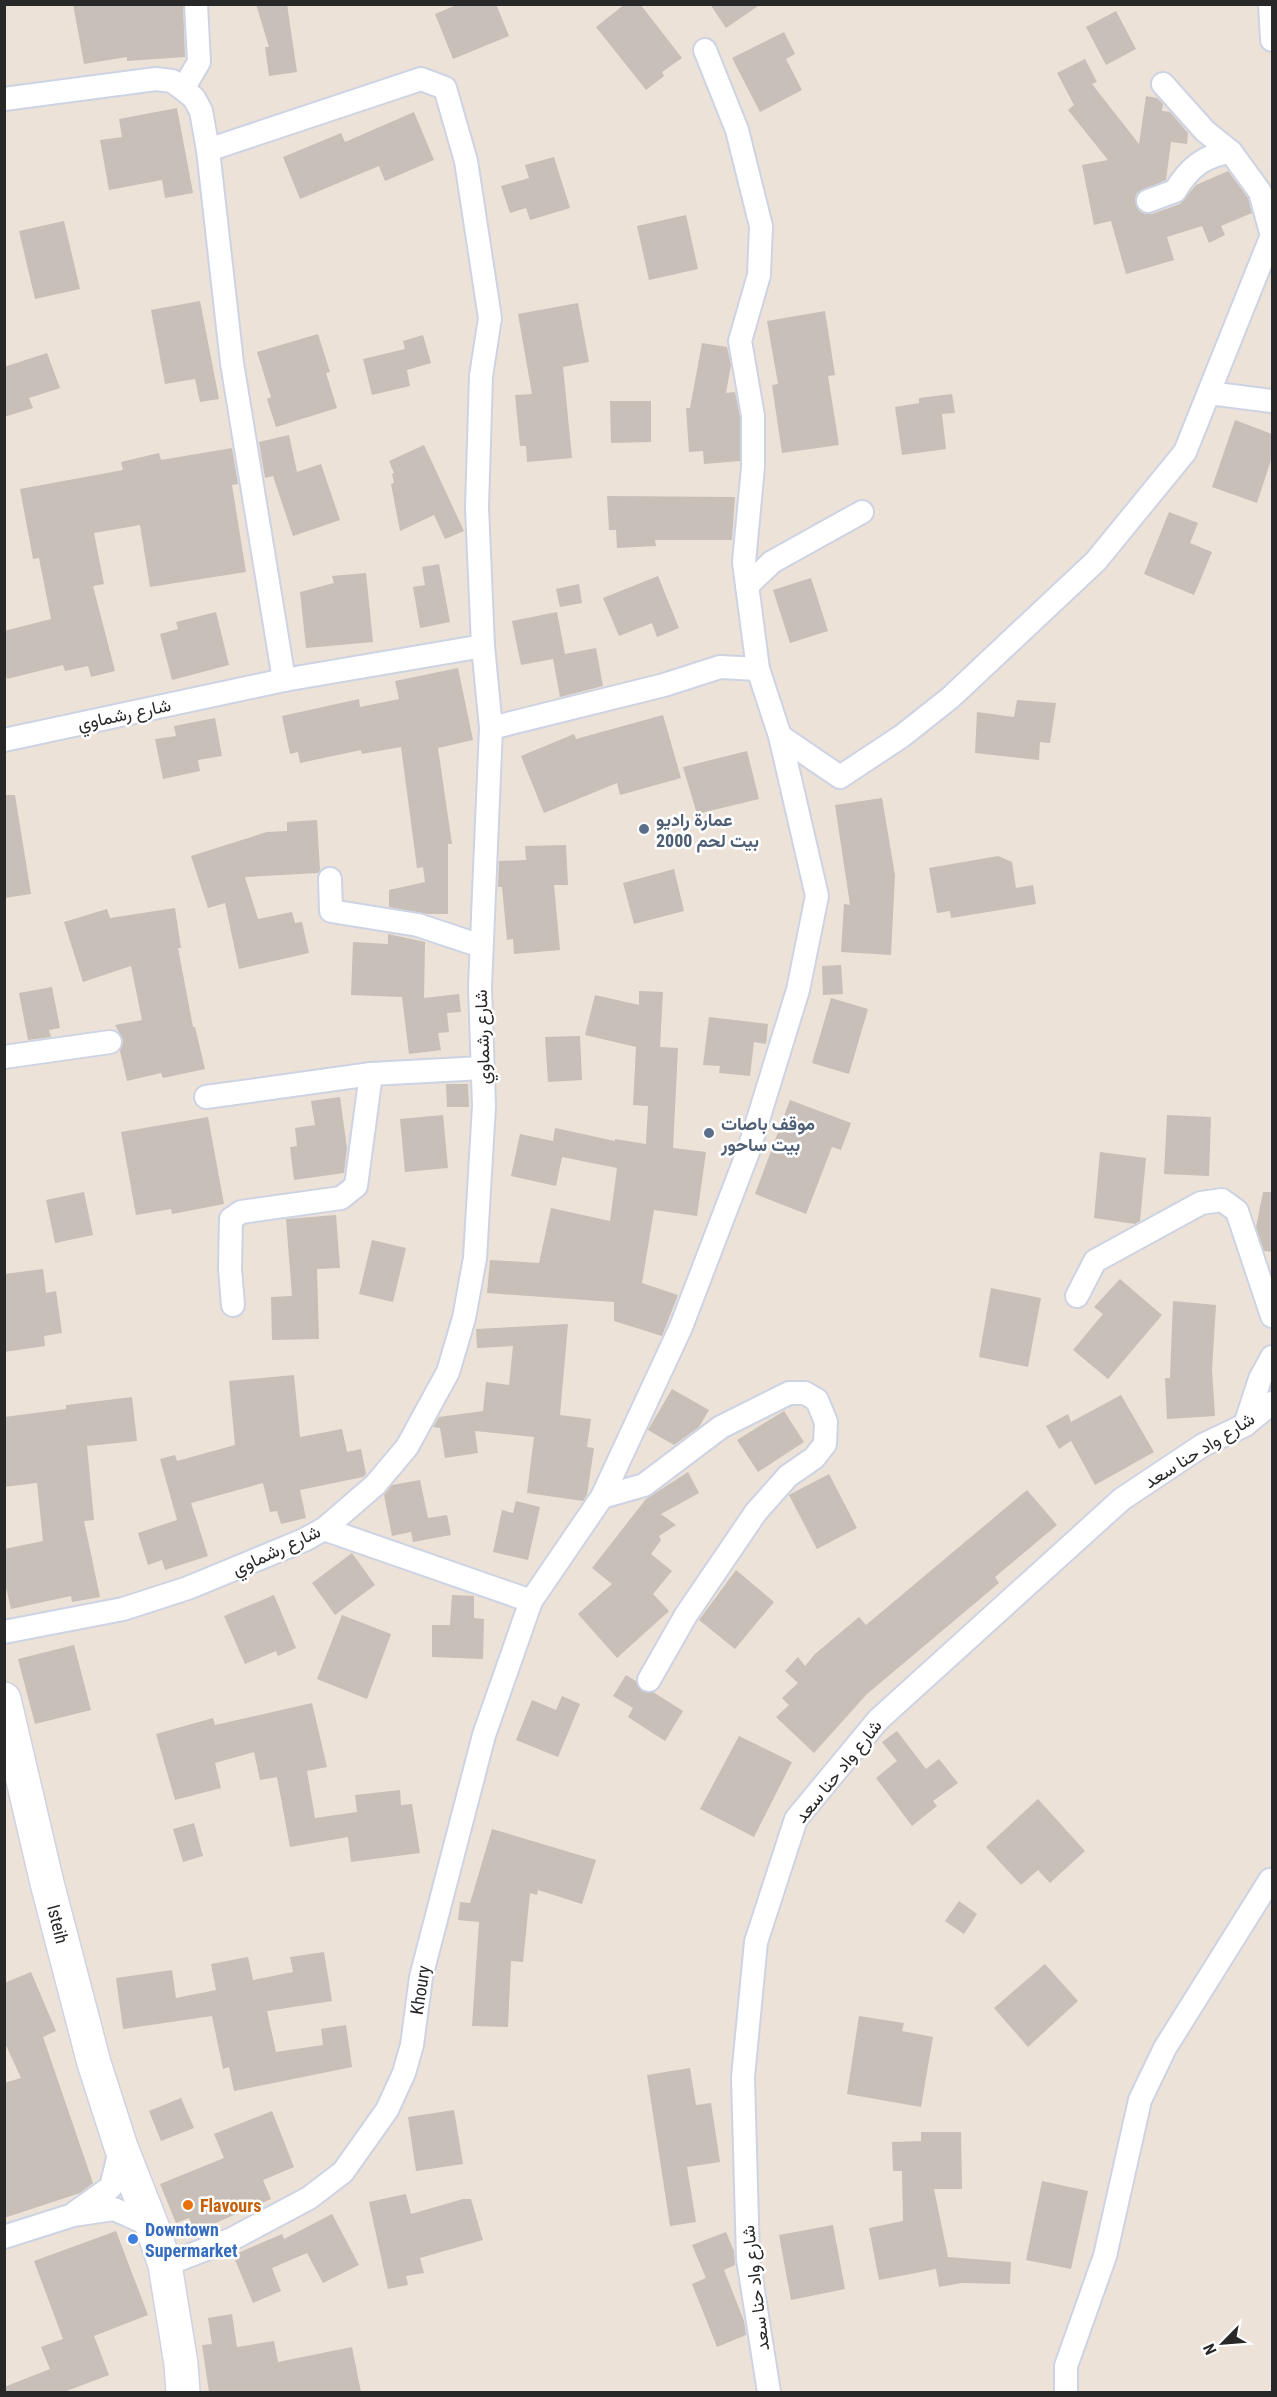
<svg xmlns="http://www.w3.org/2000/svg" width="1277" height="2397" font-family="'Roboto Condensed',Vazirmatn,sans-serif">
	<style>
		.building { fill: #c7bfb8 }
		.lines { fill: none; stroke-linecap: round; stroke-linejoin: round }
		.street-casing { stroke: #cdd3e3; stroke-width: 26 }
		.secondary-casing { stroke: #cdd3e3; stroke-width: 36 }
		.street { stroke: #fff; stroke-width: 22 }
		.secondary { stroke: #fff; stroke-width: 33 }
		.service-dot { fill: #5c6f8a; stroke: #fff; stroke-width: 2 }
		.food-dot { fill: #e8710a; stroke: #fff; stroke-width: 2 }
		.shop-dot { fill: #3f7fe0; stroke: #fff; stroke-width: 2 }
		.labels { text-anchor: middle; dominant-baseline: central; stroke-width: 5; stroke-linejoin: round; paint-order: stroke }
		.street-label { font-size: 18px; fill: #282828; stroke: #fff }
		.service-label { font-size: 18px; font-weight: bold; fill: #4e5e75; stroke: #fff; text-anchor: start }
		.food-label { font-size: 18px; font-weight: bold; fill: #c56008; stroke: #fff; text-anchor: start }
		.shop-label { font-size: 18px; font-weight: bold; fill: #366cbe; stroke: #fff; text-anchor: start }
	</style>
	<rect width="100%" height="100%" fill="#ece2d8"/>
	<!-- building -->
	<g class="building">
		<path d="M 73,4 L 183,4 L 185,57 L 127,61 L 127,57 L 84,64 Z"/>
		<path d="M 256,4 L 287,4 L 297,72 L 269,76 L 265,47 L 269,47 Z"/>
		<path d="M 459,4 L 496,4 L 509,36 L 453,59 L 435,14 Z"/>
		<path d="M 625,4 L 640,4 L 682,58 L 662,72 L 664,76 L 646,90 L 596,27 Z"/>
		<path d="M 710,4 L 761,4 L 726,28 Z"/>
		<path d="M 1116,11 L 1136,49 L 1106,65 L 1086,27 Z"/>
		<path d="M 784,32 L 795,54 L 786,59 L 802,90 L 760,112 L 732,58 Z"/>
		<path d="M 1085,59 L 1097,82 L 1092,84 L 1139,144 L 1146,96 L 1157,98 L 1163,104 L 1162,111 L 1170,112 L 1188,133 L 1187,144 L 1171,142 L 1166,180 L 1137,193 L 1135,199 L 1139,211 L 1145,214 L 1152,214 L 1180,204 L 1196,185 L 1228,171 L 1248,198 L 1252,213 L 1221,226 L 1225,235 L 1209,243 L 1202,226 L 1167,237 L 1174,260 L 1126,274 L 1111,221 L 1094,225 L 1082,165 L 1108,160 L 1068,110 L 1074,105 L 1057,73 Z"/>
		<path d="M 177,108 L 193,193 L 165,198 L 162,180 L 109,190 L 100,140 L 122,137 L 119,119 Z"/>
		<path d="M 414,112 L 434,160 L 385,181 L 379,166 L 300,199 L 283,157 L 341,133 L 345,142 Z"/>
		<path d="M 554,157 L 570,208 L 530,220 L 526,208 L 510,213 L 501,186 L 529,178 L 525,165 Z"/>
		<path d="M 686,215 L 698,269 L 649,280 L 637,226 Z"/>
		<path d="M 64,221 L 80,289 L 35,299 L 19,231 Z"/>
		<path d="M 200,301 L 219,399 L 200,402 L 195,379 L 165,384 L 151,310 Z"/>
		<path d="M 578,303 L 589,362 L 563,367 L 572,458 L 527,462 L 526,446 L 520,446 L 515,395 L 532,394 L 518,314 Z"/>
		<path d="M 825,311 L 835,375 L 828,376 L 839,445 L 782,453 L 772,385 L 778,384 L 767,321 Z"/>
		<path d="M 318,334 L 330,372 L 326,373 L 337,408 L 276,427 L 267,399 L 271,397 L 257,352 Z"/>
		<path d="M 423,335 L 431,363 L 407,370 L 410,386 L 372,395 L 363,359 L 405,349 L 403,341 Z"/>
		<path d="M 702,343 L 727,347 L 731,365 L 726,393 L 735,392 L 740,417 L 740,461 L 704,464 L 703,451 L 689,452 L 686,408 L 690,408 Z"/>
		<path d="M 47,353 L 60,388 L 29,398 L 33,408 L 4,417 L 4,367 Z"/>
		<path d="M 952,394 L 955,413 L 942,414 L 946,449 L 902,455 L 895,407 L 919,403 L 919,398 Z"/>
		<path d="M 610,401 L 651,401 L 651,442 L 611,443 Z"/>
		<path d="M 1235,420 L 1272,434 L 1272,457 L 1257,503 L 1212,487 Z"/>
		<path d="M 289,435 L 297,472 L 321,464 L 340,520 L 293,536 L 273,476 L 265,478 L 259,442 Z"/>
		<path d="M 424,445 L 464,531 L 445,539 L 434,515 L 400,531 L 391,484 L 394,483 L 392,474 L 394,473 L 389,461 Z"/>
		<path d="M 232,448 L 238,484 L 232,485 L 246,572 L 150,587 L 140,525 L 94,533 L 104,584 L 93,586 L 115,671 L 91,677 L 88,666 L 65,671 L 63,665 L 7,679 L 4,667 L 4,631 L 51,619 L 39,558 L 33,559 L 20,489 L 123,470 L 121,462 L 159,453 L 161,460 Z"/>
		<path d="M 607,496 L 735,497 L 732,540 L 655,540 L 656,546 L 617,548 L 616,530 L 609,530 Z"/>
		<path d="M 1169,512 L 1198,523 L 1190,543 L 1212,552 L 1194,595 L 1144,574 Z"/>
		<path d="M 439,564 L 450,622 L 420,628 L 413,587 L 425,585 L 422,567 Z"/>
		<path d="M 366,573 L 373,642 L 306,648 L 300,592 L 334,583 L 332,576 Z"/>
		<path d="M 658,576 L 679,628 L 657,637 L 652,623 L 619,636 L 603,598 Z"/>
		<path d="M 811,578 L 828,631 L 790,643 L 773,590 Z"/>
		<path d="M 579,584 L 582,603 L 560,607 L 556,589 Z"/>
		<path d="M 216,612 L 229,665 L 172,680 L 160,634 L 178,629 L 176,622 Z"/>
		<path d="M 557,612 L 565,654 L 596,648 L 603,686 L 560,697 L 553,659 L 521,665 L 512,621 Z"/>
		<path d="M 458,668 L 473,740 L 438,748 L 452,844 L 448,844 L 448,914 L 427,914 L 389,907 L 389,890 L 425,882 L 423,867 L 417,868 L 401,747 L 362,754 L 361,750 L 300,763 L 298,752 L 290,754 L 282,716 L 359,699 L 360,707 L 399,699 L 395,681 Z"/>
		<path d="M 1017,700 L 1056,703 L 1050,743 L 1040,742 L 1039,760 L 975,753 L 977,712 L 1014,717 Z"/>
		<path d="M 663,715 L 681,778 L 620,795 L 617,783 L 544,813 L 521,756 L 574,734 L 576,739 Z"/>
		<path d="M 215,718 L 222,756 L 198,760 L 200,771 L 163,779 L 155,739 L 176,736 L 174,726 Z"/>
		<path d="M 747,751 L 759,799 L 697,814 L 683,767 Z"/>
		<path d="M 4,795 L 15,795 L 31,894 L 4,898 Z"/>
		<path d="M 882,798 L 895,875 L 891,955 L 841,952 L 844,904 L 850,905 L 835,805 Z"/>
		<path d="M 317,820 L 320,870 L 318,873 L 245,877 L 258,919 L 292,912 L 295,923 L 302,922 L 309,953 L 239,969 L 225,903 L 208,908 L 191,856 L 267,832 L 287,831 L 287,822 Z"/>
		<path d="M 566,845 L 568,885 L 554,885 L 560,950 L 514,954 L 513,939 L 507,940 L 502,887 L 498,887 L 499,861 L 526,860 L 525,846 Z"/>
		<path d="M 998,856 L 1012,862 L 1016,888 L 1033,885 L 1036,904 L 951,918 L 950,911 L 937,913 L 929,868 Z"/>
		<path d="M 674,869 L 684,911 L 634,924 L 623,883 Z"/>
		<path d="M 175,908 L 181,948 L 178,948 L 193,1027 L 195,1027 L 205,1069 L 163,1078 L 161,1073 L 127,1081 L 120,1051 L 123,1040 L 115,1025 L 142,1020 L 131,966 L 83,982 L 64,922 L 107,909 L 110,918 Z"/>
		<path d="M 388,934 L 425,942 L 424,998 L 459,994 L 461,1012 L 447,1013 L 449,1032 L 438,1033 L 441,1050 L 409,1054 L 402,997 L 351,995 L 353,942 L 388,944 Z"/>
		<path d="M 841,965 L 843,994 L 823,995 L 822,966 Z"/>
		<path d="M 52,987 L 60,1028 L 49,1030 L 51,1037 L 28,1040 L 19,993 Z"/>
		<path d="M 639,991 L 663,992 L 660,1047 L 678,1048 L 673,1148 L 706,1152 L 697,1216 L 654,1210 L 642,1283 L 678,1295 L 662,1336 L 614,1321 L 614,1302 L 487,1293 L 490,1260 L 539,1263 L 551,1208 L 610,1221 L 617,1168 L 562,1157 L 556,1186 L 511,1176 L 520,1134 L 553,1141 L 555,1128 L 615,1141 L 615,1139 L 646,1144 L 648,1106 L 633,1105 L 636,1047 L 585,1035 L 595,995 L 639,1005 Z"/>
		<path d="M 831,998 L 868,1009 L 849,1074 L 812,1063 Z"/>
		<path d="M 709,1017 L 768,1024 L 766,1044 L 754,1042 L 750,1076 L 719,1073 L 720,1066 L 703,1065 Z"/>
		<path d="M 580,1036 L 582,1080 L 548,1082 L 545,1037 Z"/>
		<path d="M 446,1084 L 468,1084 L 469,1107 L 447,1107 Z"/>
		<path d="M 340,1097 L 347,1148 L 344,1173 L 294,1180 L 290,1147 L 297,1146 L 295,1128 L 315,1125 L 311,1101 Z"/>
		<path d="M 790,1100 L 851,1123 L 841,1150 L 832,1147 L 806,1214 L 755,1194 Z"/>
		<path d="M 443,1115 L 448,1168 L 405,1172 L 400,1119 Z"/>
		<path d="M 1167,1115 L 1211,1117 L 1209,1176 L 1164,1174 Z"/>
		<path d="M 208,1117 L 224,1204 L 172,1214 L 171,1209 L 136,1215 L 121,1132 Z"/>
		<path d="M 1100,1152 L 1146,1158 L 1140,1221 L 1135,1224 L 1094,1218 Z"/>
		<path d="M 84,1192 L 93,1235 L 55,1243 L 46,1200 Z"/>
		<path d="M 1263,1192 L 1272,1192 L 1272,1252 L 1264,1251 L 1256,1227 Z"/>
		<path d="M 336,1215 L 340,1268 L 317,1269 L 319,1339 L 272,1340 L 271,1297 L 292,1296 L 286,1219 Z"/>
		<path d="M 372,1240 L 406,1248 L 393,1302 L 359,1294 Z"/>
		<path d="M 43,1269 L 46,1293 L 56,1291 L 62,1333 L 44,1336 L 45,1346 L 4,1352 L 4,1274 Z"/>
		<path d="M 1120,1279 L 1162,1315 L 1108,1379 L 1073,1350 L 1103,1314 L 1094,1307 Z"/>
		<path d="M 991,1288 L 1041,1298 L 1028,1367 L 979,1357 Z"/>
		<path d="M 1173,1301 L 1216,1305 L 1212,1370 L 1215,1416 L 1167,1419 L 1165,1378 L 1170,1378 Z"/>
		<path d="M 568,1324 L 560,1415 L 591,1419 L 587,1447 L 594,1448 L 587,1495 L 583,1501 L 527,1493 L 534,1437 L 475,1431 L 478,1453 L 445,1458 L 440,1428 L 433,1427 L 439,1417 L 483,1411 L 486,1382 L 509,1385 L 513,1346 L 477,1348 L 476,1329 Z"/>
		<path d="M 294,1375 L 300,1437 L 342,1429 L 347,1452 L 361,1449 L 366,1474 L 363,1477 L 300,1490 L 306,1518 L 281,1524 L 277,1511 L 270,1512 L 263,1483 L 191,1503 L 208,1556 L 165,1570 L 162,1560 L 148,1565 L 138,1533 L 177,1520 L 160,1459 L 175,1455 L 177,1461 L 235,1445 L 229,1381 Z"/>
		<path d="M 672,1389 L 709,1410 L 699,1427 L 674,1445 L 648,1430 Z"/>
		<path d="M 1121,1395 L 1154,1452 L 1095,1485 L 1071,1441 L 1059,1449 L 1046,1426 L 1068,1414 L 1071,1422 Z"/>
		<path d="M 132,1397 L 137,1441 L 87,1446 L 94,1520 L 84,1521 L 100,1597 L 72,1602 L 71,1596 L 11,1609 L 4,1579 L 4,1549 L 43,1541 L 37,1483 L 4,1487 L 4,1417 L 66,1409 L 66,1405 Z"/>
		<path d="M 784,1411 L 804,1442 L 758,1472 L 737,1440 Z"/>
		<path d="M 688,1472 L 699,1493 L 661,1514 L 676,1525 L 659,1536 L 661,1540 L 651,1554 L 672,1571 L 653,1594 L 669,1611 L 617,1658 L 578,1614 L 612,1584 L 592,1568 L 646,1499 Z"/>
		<path d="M 829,1474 L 857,1528 L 817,1549 L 789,1495 Z"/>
		<path d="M 420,1480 L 428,1518 L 447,1515 L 451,1535 L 413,1542 L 411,1532 L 392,1536 L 384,1495 L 392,1485 Z"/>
		<path d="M 1027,1490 L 1057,1525 L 995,1577 L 999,1583 L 867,1694 L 814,1753 L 776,1717 L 789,1705 L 782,1698 L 798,1683 L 785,1671 L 798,1657 L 805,1666 L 815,1654 L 859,1617 L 866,1625 Z"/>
		<path d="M 516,1501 L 540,1507 L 528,1560 L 493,1552 L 502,1510 L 513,1513 Z"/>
		<path d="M 352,1553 L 375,1585 L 335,1615 L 312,1583 Z"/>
		<path d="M 736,1570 L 774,1602 L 735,1649 L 699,1620 Z"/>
		<path d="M 274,1595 L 296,1648 L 278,1656 L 276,1651 L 245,1664 L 224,1616 Z"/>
		<path d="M 452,1595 L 474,1596 L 474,1618 L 484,1619 L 483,1659 L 432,1657 L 432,1625 L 450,1625 Z"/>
		<path d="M 342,1615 L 391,1634 L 367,1699 L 317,1679 Z"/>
		<path d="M 74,1645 L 91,1710 L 35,1724 L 18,1659 Z"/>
		<path d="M 626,1675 L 636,1681 L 642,1691 L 653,1692 L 683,1711 L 665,1741 L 628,1717 L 633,1708 L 613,1696 Z"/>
		<path d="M 562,1696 L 580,1704 L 558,1757 L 516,1740 L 532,1700 L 556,1710 Z"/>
		<path d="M 312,1703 L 327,1767 L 307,1771 L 315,1818 L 357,1812 L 355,1795 L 400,1790 L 401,1805 L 412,1804 L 420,1853 L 351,1862 L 348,1837 L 290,1847 L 277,1777 L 260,1780 L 254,1752 L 215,1763 L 221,1788 L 175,1800 L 156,1734 L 213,1718 L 215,1725 Z"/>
		<path d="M 897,1731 L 926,1769 L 939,1759 L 958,1783 L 933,1801 L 937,1806 L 912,1826 L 876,1778 L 897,1761 L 882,1742 Z"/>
		<path d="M 739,1736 L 792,1762 L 754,1837 L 700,1809 Z"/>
		<path d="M 1038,1799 L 1085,1851 L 1050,1883 L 1038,1870 L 1021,1885 L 986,1847 Z"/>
		<path d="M 194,1823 L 203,1856 L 183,1862 L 173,1829 Z"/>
		<path d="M 492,1829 L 596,1860 L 582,1904 L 538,1890 L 537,1895 L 530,1893 L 523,1962 L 511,1961 L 508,2027 L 472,2026 L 479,1922 L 458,1920 L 460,1902 L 470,1903 Z"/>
		<path d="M 959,1901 L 977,1914 L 964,1934 L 945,1921 Z"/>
		<path d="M 324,1952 L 332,2001 L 267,2011 L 276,2052 L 323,2045 L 321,2029 L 346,2025 L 352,2067 L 234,2091 L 229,2067 L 223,2069 L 212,2016 L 123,2029 L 116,1978 L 172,1970 L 176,1998 L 216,1990 L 211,1964 L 248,1957 L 253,1980 L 293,1972 L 290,1957 Z"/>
		<path d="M 1045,1964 L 1078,2001 L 1028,2047 L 994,2008 Z"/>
		<path d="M 31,1972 L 56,2031 L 43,2037 L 93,2183 L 80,2193 L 4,2218 L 4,2083 L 21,2078 L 4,2041 L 4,1983 Z"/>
		<path d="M 859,2016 L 904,2023 L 902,2031 L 933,2037 L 921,2107 L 847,2094 Z"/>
		<path d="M 690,2068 L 696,2105 L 711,2103 L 720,2162 L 687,2167 L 696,2222 L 670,2226 L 647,2075 Z"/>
		<path d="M 181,2098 L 194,2128 L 161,2141 L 149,2111 Z"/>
		<path d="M 454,2110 L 463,2164 L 416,2171 L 408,2117 Z"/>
		<path d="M 272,2111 L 294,2167 L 263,2180 L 271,2199 L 195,2232 L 189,2218 L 176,2223 L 160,2184 L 224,2158 L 214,2134 Z"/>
		<path d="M 921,2132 L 961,2132 L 962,2189 L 934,2189 L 948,2257 L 1011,2262 L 1010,2284 L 962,2283 L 939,2287 L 936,2269 L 879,2280 L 869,2228 L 903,2221 L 902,2171 L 893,2171 L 892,2142 L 921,2141 Z"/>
		<path d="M 1042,2181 L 1088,2191 L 1071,2269 L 1026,2260 Z"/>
		<path d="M 406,2194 L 411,2214 L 463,2199 L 471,2199 L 483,2240 L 420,2258 L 424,2273 L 406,2276 L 408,2285 L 388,2289 L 369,2202 Z"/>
		<path d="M 332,2214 L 359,2265 L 323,2283 L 307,2253 L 272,2268 L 281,2291 L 253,2303 L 233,2255 L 282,2234 L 284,2239 Z"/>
		<path d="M 833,2225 L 845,2289 L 791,2300 L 779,2235 Z"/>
		<path d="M 116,2231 L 148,2315 L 94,2336 L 109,2375 L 64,2392 L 4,2392 L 4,2387 L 50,2369 L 41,2347 L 63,2339 L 34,2261 Z"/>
		<path d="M 726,2232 L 734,2251 L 735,2265 L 724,2270 L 744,2321 L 746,2335 L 717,2347 L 692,2284 L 706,2278 L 692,2245 Z"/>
		<path d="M 232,2314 L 237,2347 L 274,2341 L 278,2362 L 352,2347 L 361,2392 L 209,2392 L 202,2345 L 212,2344 L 208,2318 Z"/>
	</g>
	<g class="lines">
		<!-- street casing -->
		<g class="street-casing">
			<g id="street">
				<path d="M 1270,4 L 1272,40"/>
				<path d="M 1163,84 L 1205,131 L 1231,152"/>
				<path d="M 183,89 L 199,62 L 196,4"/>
				<path d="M 4,99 L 156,79 L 172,81 L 183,89 L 194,98 L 201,111 L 208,150 L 232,363 L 284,680"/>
				<path d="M 1148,201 L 1175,191 C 1189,168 1204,155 1231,152 L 1260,192 L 1272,236"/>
				<path d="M 1209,393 L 1272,401"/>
				<path d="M 747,586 L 772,562 L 862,512"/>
				<path d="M 491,728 L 664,685 L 720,667 L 758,669"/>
				<path d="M 780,736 L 840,777 L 902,736 L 950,698 L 1096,561 L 1185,452 L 1272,235"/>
				<path d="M 4,740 L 284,680 L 483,646"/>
				<path d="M 330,879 L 331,911 L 418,925 L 481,946"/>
				<path d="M 4,1057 L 110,1042"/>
				<path d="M 206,1097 L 371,1074 L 482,1068"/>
				<path d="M 1077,1296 L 1095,1261 L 1201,1203 L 1222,1200 L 1237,1211 L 1272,1316"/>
				<path d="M 233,1305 L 230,1269 L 231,1219 L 241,1212 L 341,1198 L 356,1186 L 371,1074"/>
				<path d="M 1245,1425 L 1260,1379 L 1272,1357"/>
				<path d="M 602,1497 L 644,1485 L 721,1427 L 789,1393 L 805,1393 L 817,1400 L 826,1422 L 825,1444 L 814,1458 L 788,1476 L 756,1512 L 686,1615 L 649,1680"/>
				<path d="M 324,1529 L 531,1601"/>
				<path d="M 4,1632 L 123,1609 L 188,1588 L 304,1540 L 324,1529 L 375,1485 L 407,1447 L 448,1372 L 464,1318 L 475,1258 L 484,1106 L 480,987 L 491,728 L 483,646 L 477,507 L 481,376 L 490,318 L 466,161 L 445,88 L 421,79 L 208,150"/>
				<path d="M 76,2212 L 111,2187 L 121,2147"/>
				<path d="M 4,2237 L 73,2215 L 114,2209 L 152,2226"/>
				<path d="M 165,2265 L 232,2239 L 309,2198 L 343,2172 L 387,2110 L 404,2073 L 412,2045 L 421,1977 L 484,1735 L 531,1601 L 602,1497 L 681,1327 L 748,1152 L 798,990 L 817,896 L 780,736 L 758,669 L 744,562 L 753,467 L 753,416 L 740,341 L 759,275 L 761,226 L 737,130 L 705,50"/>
				<path d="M 769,2392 L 748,2259 L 743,2077 L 756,1942 L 796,1819 L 878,1720 L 1122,1499 L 1203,1445 L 1245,1425 L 1272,1403"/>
				<path d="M 1066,2392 L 1066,2366 L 1105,2256 L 1140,2100 L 1165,2048 L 1270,1880"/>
			</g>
		</g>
		<!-- secondary casing -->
		<g class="secondary-casing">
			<path id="secondary" d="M 4,1699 L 47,1883 L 94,2063 L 121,2147 L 152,2226 L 165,2265 L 181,2364 L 183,2392"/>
		</g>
		<!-- street -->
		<use href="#street" class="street"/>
		<!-- secondary -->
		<use href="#secondary" class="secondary"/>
	</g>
	<!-- markers -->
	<g class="service-dot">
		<circle cx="644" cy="829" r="6"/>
		<circle cx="709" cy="1133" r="6"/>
	</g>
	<circle class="food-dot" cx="188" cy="2205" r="6"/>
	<circle class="shop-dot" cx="133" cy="2239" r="6"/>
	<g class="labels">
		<!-- street labels -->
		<g class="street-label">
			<text transform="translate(124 714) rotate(-12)">شارع رشماوي</text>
			<text transform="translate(482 1037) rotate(-92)">شارع رشماوي</text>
			<text transform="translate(1199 1450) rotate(-32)">شارع واد حنا سعد</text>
			<text transform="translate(276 1550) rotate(-25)">شارع رشماوي</text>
			<text transform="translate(838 1771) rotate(-51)">شارع واد حنا سعد</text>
			<text transform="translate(58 1924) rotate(76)">Isteih</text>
			<text transform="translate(420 1990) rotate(-81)">Khoury</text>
			<text transform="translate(755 2288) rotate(-97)">شارع واد حنا سعد</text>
		</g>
		<!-- service labels -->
		<g class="service-label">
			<text x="656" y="819">عمارة راديو<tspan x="656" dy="21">بيت لحم 2000</tspan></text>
			<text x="721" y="1123">موقف باصات<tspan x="721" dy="21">بيت ساحور</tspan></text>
		</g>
		<!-- food labels -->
		<g class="food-label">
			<text x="200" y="2205">Flavours</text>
		</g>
		<!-- shop labels -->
		<g class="shop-label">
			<text x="145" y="2229">Downtown<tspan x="145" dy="21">Supermarket</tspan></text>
		</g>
	</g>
	<!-- border -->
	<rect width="1277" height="2397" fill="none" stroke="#282828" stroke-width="12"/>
	<!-- north arrow -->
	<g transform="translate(1223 2343) rotate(245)" stroke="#ffffff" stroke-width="4.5" paint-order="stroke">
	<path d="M0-4.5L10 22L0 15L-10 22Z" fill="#282828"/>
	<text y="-9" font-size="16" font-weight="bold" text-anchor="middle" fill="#282828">N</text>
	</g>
</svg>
